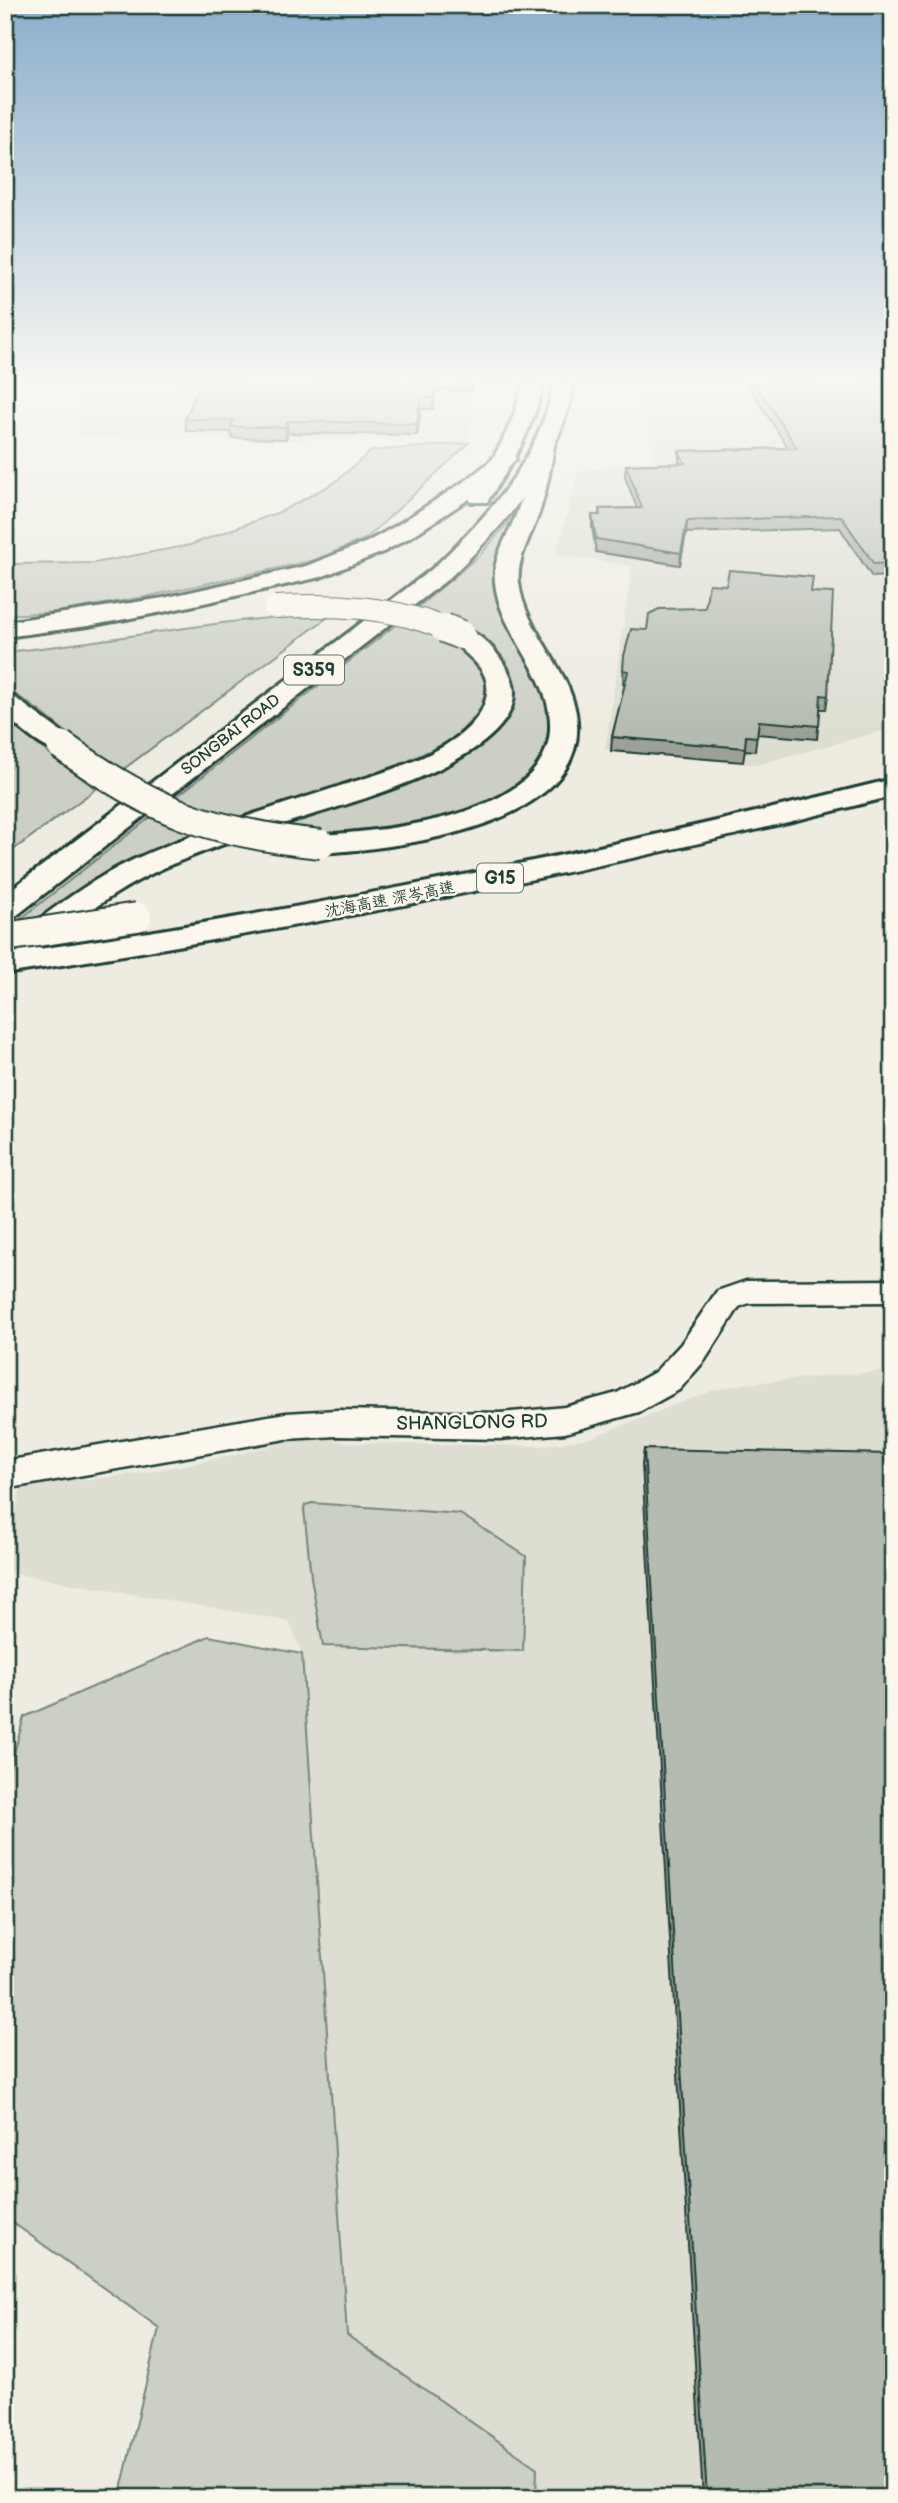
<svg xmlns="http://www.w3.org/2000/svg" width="898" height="2503" font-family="'Balsamiq Sans','LXGW WenKai TC',sans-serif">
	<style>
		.built { fill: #ddddd2 }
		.green { fill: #cbcfc4; stroke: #75867c; stroke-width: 2 }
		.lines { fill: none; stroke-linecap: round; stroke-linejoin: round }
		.minor-casing { stroke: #1f3d34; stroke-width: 5 }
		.primary-casing { stroke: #1f3d34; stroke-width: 6 }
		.motorway-casing { stroke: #1f3d34; stroke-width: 6 }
		.minor { fill: #fbf7ec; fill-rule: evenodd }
		.primary { fill: #fbf7ec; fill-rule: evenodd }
		.motorway { fill: #fbf7ec; fill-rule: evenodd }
		.motorway-bridge-far1-casing { stroke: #1f3d34; stroke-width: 24; stroke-linecap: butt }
		.motorway-bridge-casing { stroke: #1f3d34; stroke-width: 32; stroke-linecap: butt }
		.motorway-bridge-far1 { stroke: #fbf7ec; stroke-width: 22 }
		.motorway-bridge { stroke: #fbf7ec; stroke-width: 28 }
		.wall { fill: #9ba197; stroke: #1f3d34; stroke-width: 2 }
		.shaded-wall { fill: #7e837b; stroke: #1f3d34; stroke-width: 2 }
		.building { fill: #b4bbb0; stroke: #1f3d34; stroke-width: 2 }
		.labels { text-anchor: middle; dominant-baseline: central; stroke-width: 5; stroke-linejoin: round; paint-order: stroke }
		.far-street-label { font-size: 16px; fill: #1f3d34; stroke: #fbf7ec }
		.shield { fill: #fbf7ec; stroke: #61756b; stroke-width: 2 }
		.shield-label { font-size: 18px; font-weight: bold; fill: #1f3d34 }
		.street-label { font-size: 19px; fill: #1f3d34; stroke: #fbf7ec }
	</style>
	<rect width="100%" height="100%" fill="#eeece1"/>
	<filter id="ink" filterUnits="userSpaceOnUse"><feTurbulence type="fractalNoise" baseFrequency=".0143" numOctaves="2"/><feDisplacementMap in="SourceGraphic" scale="14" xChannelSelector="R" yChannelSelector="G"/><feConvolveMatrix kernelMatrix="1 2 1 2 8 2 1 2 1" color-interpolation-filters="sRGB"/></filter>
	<g filter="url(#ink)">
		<!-- built -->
		<g class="built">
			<path d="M 83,383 L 474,383 L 468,442 L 77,437 Z"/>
			<path d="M 632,383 L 893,383 L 893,728 L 757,765 L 605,750 L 632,566 L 556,554 L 578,472 L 654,458 L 644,413 Z"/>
			<path d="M 893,1370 L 893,2498 L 536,2498 L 536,2468 L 347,2335 L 302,1654 L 289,1621 L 5,1572 L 22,1481 L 95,1479 L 147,1472 L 222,1458 L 298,1439 L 321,1438 L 354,1443 L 541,1446 L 590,1438 L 714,1390 L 743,1384 Z"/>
		</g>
		<!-- green -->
		<g class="green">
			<path d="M 469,443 L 367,538 L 315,560 L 145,597 L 57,612 L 5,615 L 5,564 L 94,563 L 190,545 L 282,511 L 334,483 L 371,451 Z"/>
			<path d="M 521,508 C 510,528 496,549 494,572 C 490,617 541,669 549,715 C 564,812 391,835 325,836 C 305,836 285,832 266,831 C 312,815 358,800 403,782 C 428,773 454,763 476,748 C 498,734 518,709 514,682 C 510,660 490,641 470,631 C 453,623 433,617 415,610 L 481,554 Z"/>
			<path d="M 332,614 L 117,774 C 79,745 46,712 5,688 L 5,652 C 115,642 222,617 332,614 Z"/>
			<path d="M 402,620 L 463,647 L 485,674 L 488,692 L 483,708 L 454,739 L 404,763 L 104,875 L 72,895 L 5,945 L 5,931 Z"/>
			<path d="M 5,720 L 96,789 L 5,856 Z"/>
			<path d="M 312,1503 L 460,1514 L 526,1556 L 523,1651 L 323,1646 L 311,1577 L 304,1509 L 305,1505 Z"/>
			<path d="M 209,1636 L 302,1654 L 347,2335 L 537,2468 L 536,2498 L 119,2498 L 159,2328 L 5,2217 L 5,1786 L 24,1717 Z"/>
		</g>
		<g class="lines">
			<!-- minor casing -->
			<g class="minor-casing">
				<path id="minor" d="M 893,1280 L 893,1302 L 749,1303 L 739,1307 L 705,1360 L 679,1390 L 639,1412 L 565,1433 L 500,1439 L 337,1436 L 286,1439 L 5,1489 L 5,1461 L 286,1413 L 337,1410 L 500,1413 L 565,1407 L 617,1393 L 655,1372 L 681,1344 L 717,1291 L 746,1281 Z"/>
			</g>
			<!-- primary casing -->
			<g class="primary-casing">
				<g id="primary">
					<path d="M 523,383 L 543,383 C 534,428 512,464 487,502 L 471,502 L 468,497 C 493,461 514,426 523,383 Z"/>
					<path d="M 554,383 L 574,383 C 560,464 506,524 448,579 L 16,916 L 5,918 L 5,894 L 432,569 C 488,516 539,461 554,383 Z"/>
				</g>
			</g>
			<!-- motorway casing -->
			<g class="motorway-casing">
				<g id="motorway">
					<path d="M 544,439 L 551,441 L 554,445 C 551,466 547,487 541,507 C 534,532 516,556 519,583 C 525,631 568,666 576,713 C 595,827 397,848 321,853 L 311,850 L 306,844 L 311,838 L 321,835 C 395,830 580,814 546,699 C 534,658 499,626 495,582 C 492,555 511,532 519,507 C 526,487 529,466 534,445 L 537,441 Z"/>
					<path d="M 505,453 L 512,455 L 516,459 L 484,489 L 412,536 L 383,552 L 321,577 L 163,612 L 88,626 L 5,637 L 5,622 L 163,598 L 306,566 L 367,542 L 396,526 L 468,479 L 498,455 Z"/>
					<path d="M 461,627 C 481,633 497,651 507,669 C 556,754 333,807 283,824 C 241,838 199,852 159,870 C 115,890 77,920 39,949 C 327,906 611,849 893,779 L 893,796 C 600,871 304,928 5,974 L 5,954 L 20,952 L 15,951 L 10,944 L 15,937 C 53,909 91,879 135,859 C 201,829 271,809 340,786 C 375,775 412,765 444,746 C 460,736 477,723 484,705 C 498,668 465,658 448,635 L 452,630 Z"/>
					<path d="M 5,695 L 14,697 L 71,739 L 75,745 L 71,751 C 47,757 24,730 5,716 Z"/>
				</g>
			</g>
			<!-- minor -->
			<use href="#minor" class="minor"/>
			<!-- primary -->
			<use href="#primary" class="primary"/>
			<!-- motorway -->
			<use href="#motorway" class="motorway"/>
			<!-- motorway-bridge-far1 casing -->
			<g class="motorway-bridge-far1-casing">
				<path id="motorway-bridge-far1" d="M 275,607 C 334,604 394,606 448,630"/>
			</g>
			<!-- motorway-bridge casing -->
			<g class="motorway-bridge-casing">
				<g id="motorway-bridge">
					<path d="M 444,628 L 461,635"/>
					<path d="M 61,745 C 152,811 209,833 321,844"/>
					<path d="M 5,937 L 137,917"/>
				</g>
			</g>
			<!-- motorway-bridge-far1 -->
			<use href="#motorway-bridge-far1" class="motorway-bridge-far1"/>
			<!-- motorway-bridge -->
			<use href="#motorway-bridge" class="motorway-bridge"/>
		</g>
		<!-- wall -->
		<g class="wall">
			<path d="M 201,383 L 473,383 L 471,391 L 436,390 L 433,409 L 421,409 L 417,435 L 288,433 L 286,439 L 232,438 L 231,432 L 186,431 L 185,419 Z"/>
			<path d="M 747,383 L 893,383 L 893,576 L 872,577 L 840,528 L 686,533 L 680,565 L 596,552 L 592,527 L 592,515 L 599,515 L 599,509 L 637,508 L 625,477 L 626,465 L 679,464 L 679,451 L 788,448 Z"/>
			<path d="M 811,592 L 828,696 L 826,709 L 820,709 L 817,739 L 757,734 L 755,751 L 745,750 L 743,762 L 611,751 L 612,737 L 625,684 L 623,684 L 624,656 L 647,630 L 705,608 Z"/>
			<path d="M 644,1449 L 893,2498 L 703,2498 L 642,1464 Z"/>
		</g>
		<!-- shaded-wall -->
		<g class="shaded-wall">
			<path d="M 5,383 L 8,383 L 5,397 Z"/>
			<path d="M 435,383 L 436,390 L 433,409 L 433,398 Z"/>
			<path d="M 421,398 L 421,409 L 417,435 L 417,424 Z"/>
			<path d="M 287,421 L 288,433 L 286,439 L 285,427 Z"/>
			<path d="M 687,521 L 686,533 L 680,565 L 681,553 Z"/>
		</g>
		<!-- building -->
		<g class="building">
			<path d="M 201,383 L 435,383 L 433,398 L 421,398 L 417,424 L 287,421 L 285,427 L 231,427 L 233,420 L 185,419 Z"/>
			<path d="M 755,383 L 893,383 L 893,563 L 874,564 L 841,516 L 687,521 L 681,553 L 596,539 L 592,515 L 600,515 L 599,509 L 642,508 L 626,465 L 685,463 L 679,451 L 797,448 Z"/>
			<path d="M 729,570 L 813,577 L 811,592 L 833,593 L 828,696 L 821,695 L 819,726 L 759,721 L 757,737 L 746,736 L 745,748 L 612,737 L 628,671 L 623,670 L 624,656 L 631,629 L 647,630 L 649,614 L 659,609 L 705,608 L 709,584 L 726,585 Z"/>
			<path d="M 644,1449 L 893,1454 L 893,2498 L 707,2498 Z"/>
		</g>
	</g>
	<!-- sky -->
	<linearGradient id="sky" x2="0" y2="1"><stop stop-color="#8bafcb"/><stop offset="0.52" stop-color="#f7f6f2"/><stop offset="1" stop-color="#f7f6f2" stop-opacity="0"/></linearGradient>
	<rect width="898" height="733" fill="url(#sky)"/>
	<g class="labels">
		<!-- far-street labels -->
		<g class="far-street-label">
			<text transform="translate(231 735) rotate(-38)">SONGBAI ROAD</text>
			<text transform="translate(390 900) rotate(-11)">沈海高速 深岑高速</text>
		</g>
		<!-- shield labels -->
		<g class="shield">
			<rect x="284" y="655.5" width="60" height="29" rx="5"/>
			<rect x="477" y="863.5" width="46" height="29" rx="5"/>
		</g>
		<g class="shield-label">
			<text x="314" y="670">S359</text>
			<text x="500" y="878">G15</text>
		</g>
		<!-- street labels -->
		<g class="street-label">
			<text transform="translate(472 1423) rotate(-1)">SHANGLONG RD</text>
		</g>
	</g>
	<!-- margin -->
	<rect width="898" height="2503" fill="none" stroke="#fbf7ec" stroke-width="28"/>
	<rect x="14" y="14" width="870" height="2475" fill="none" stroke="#1f3d34" stroke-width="2.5" filter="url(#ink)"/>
</svg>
